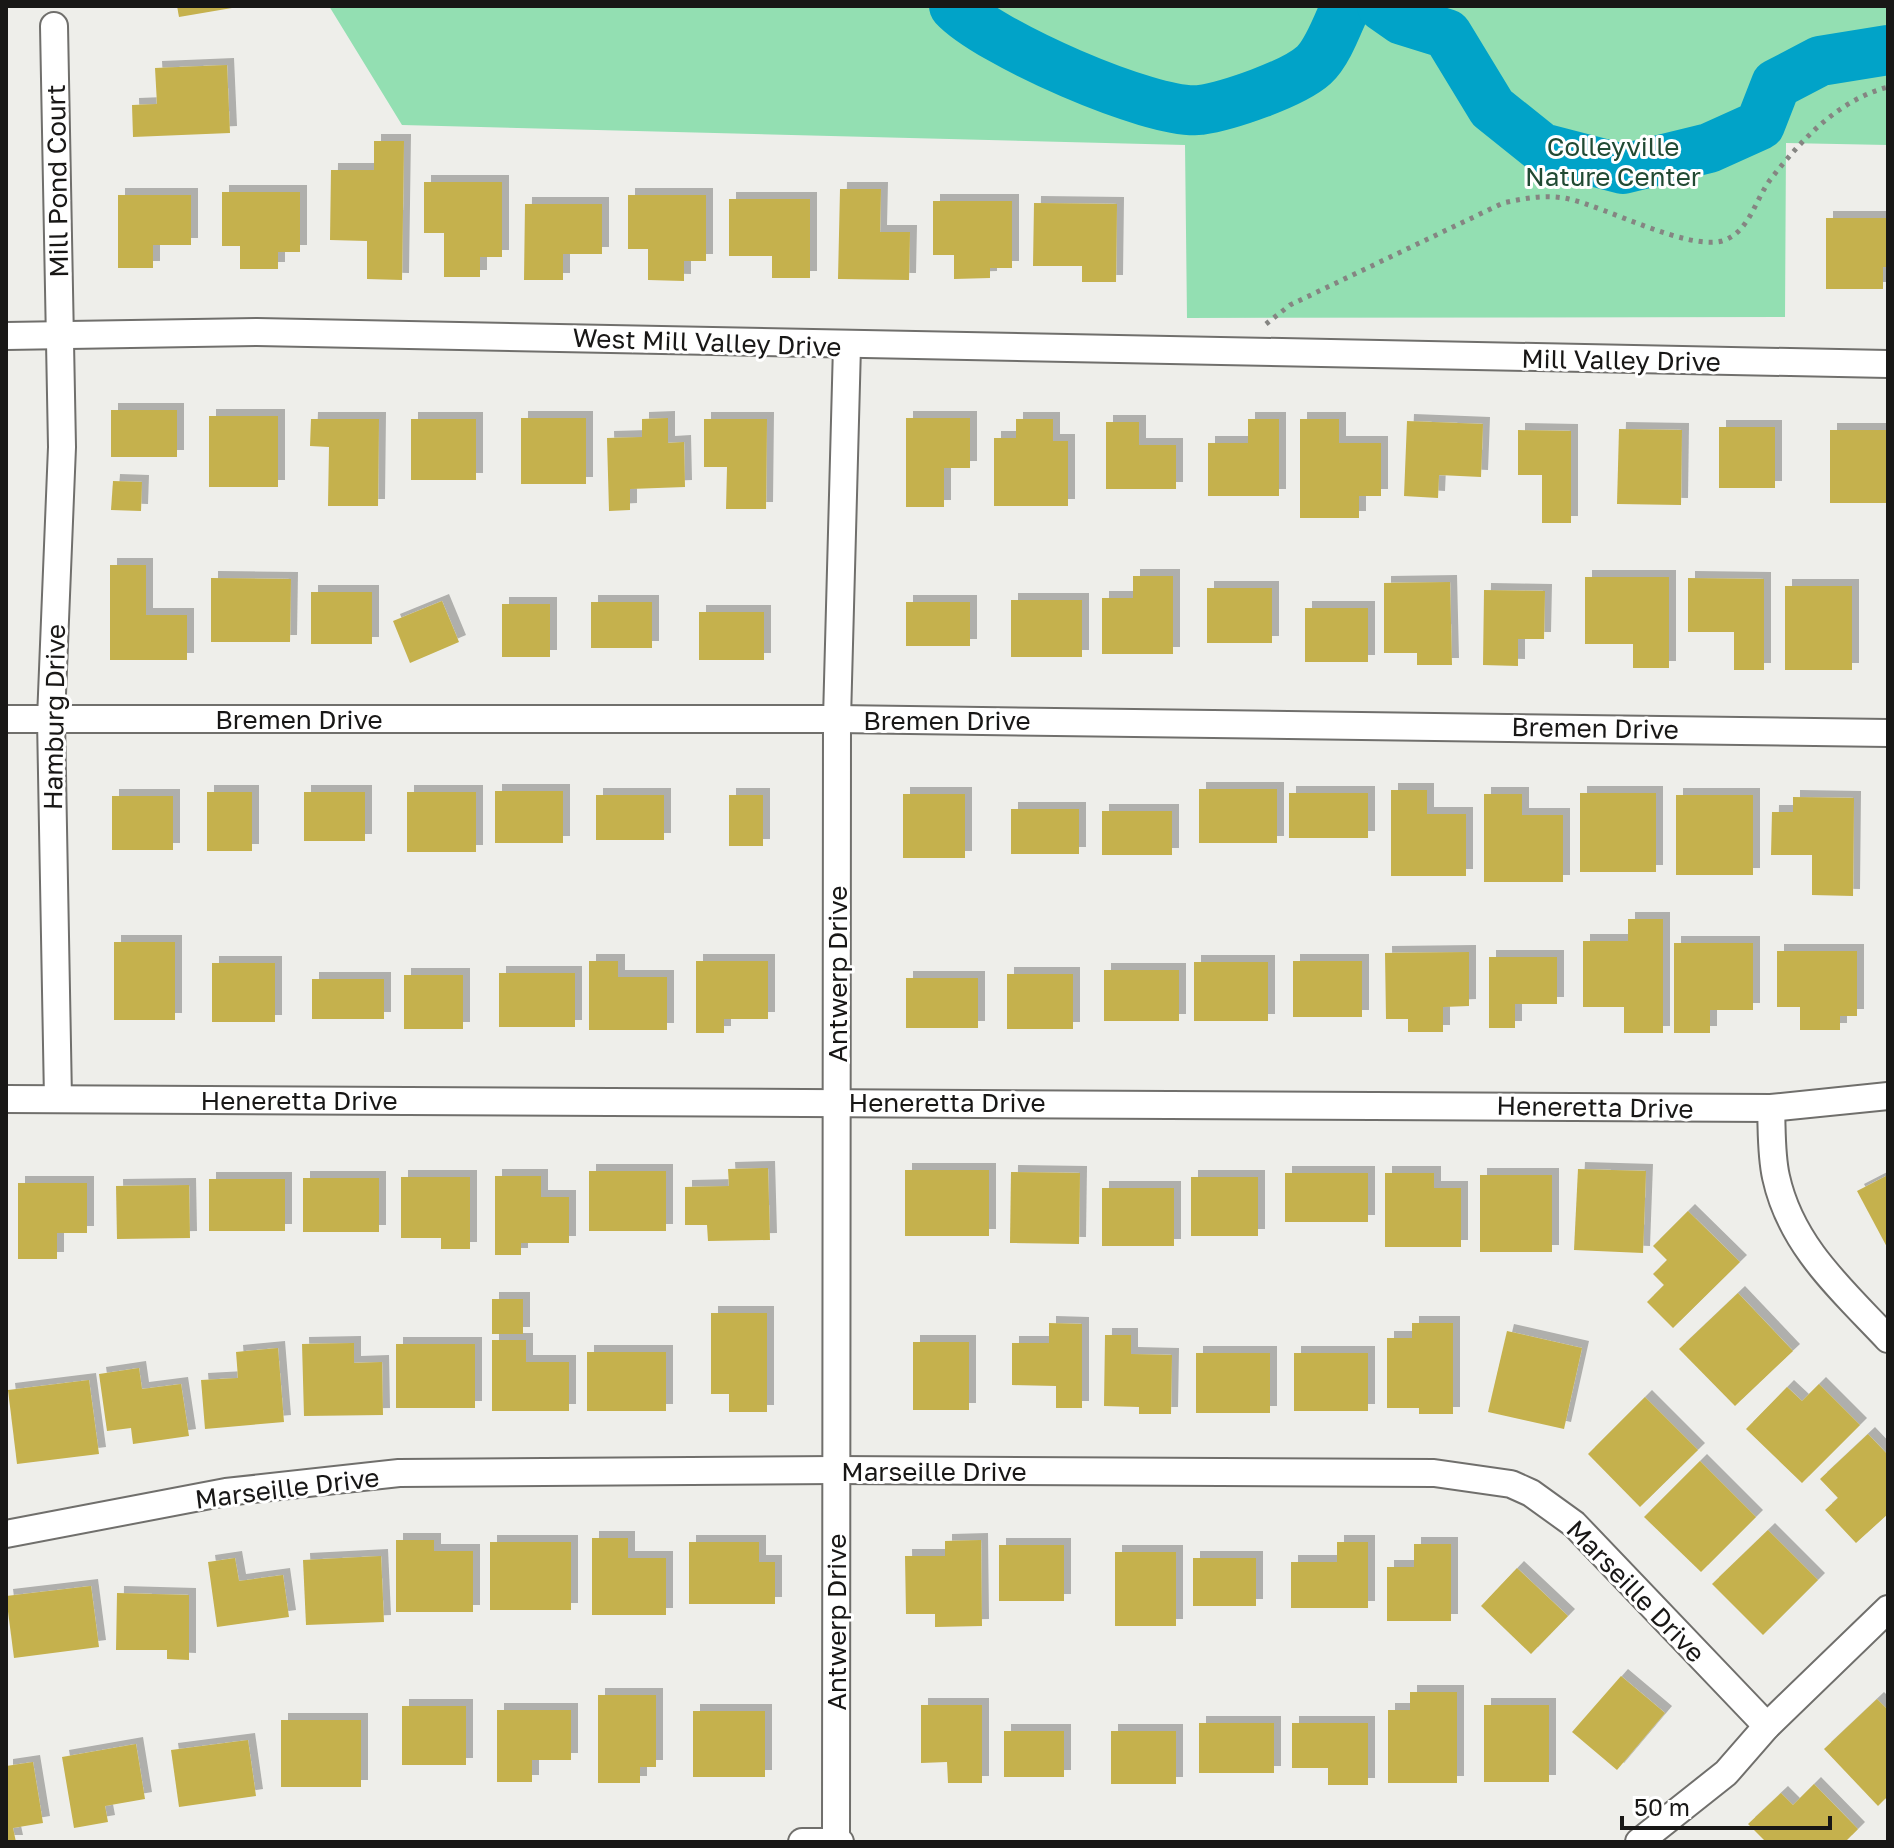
<svg xmlns="http://www.w3.org/2000/svg" width="1894" height="1848" font-family="'Golos Text',sans-serif">
	<style>
		.green { fill: #93dfb2 }
		.lines { fill: none; stroke-linecap: round; stroke-linejoin: round }
		.river { stroke: #01a3c8; stroke-width: 50 }
		.building { fill: #c5b14d; filter: url(#shadow) }
		.minor-casing { stroke: #706f6c; stroke-width: 30 }
		.path { stroke: #858582; stroke-width: 5; stroke-dasharray: 4 6; stroke-linecap: butt }
		.minor { stroke: #fff; stroke-width: 26 }
		.labels { text-anchor: middle; dominant-baseline: central; stroke-width: 6; stroke-linejoin: round; paint-order: stroke }
		.park-label { font-size: 26px; fill: #214a34; stroke: #fff }
		.street-label { font-size: 26px; fill: #181716; stroke: #fff }
	</style>
	<defs>
		<filter id="shadow"><feDropShadow dx="7" dy="-7" stdDeviation="0" flood-color="#0004"/></filter>
	</defs>
	<rect width="100%" height="100%" fill="#eeeeea"/>
	<!-- green -->
	<path class="green" d="M 329,6 L 1888,6 L 1888,145 L 1786,143 L 1785,317 L 1187,318 L 1185,145 L 402,125 Z"/>
	<g class="lines">
		<!-- river -->
		<g class="river">
			<path d="M 954,6 C 987,42 1151,115 1200,110 C 1228,106 1293,84 1314,65 C 1328,52 1338,23 1346,6"/>
			<path d="M 1382,6 L 1402,20 L 1447,34 L 1492,108 L 1542,148 L 1623,169 L 1709,148 L 1760,125 L 1776,84 L 1820,61 L 1888,50"/>
		</g>
	</g>
	<!-- building -->
	<g class="building">
		<path d="M 177,6 L 232,6 L 232,8 L 179,17 Z"/>
		<path d="M 227,65 L 230,133 L 133,137 L 132,105 L 157,104 L 155,68 Z"/>
		<path d="M 374,141 L 404,141 L 402,280 L 367,279 L 367,241 L 330,240 L 331,170 L 374,170 Z"/>
		<path d="M 424,182 L 502,182 L 502,257 L 480,257 L 480,277 L 444,277 L 444,233 L 424,233 Z"/>
		<path d="M 840,189 L 881,189 L 880,232 L 910,232 L 909,280 L 838,279 Z"/>
		<path d="M 222,192 L 300,192 L 300,252 L 278,252 L 278,269 L 240,269 L 240,246 L 222,246 Z"/>
		<path d="M 118,195 L 191,195 L 191,245 L 153,245 L 153,268 L 118,268 Z"/>
		<path d="M 628,195 L 706,195 L 706,261 L 684,261 L 684,281 L 648,280 L 648,249 L 628,249 Z"/>
		<path d="M 729,199 L 810,199 L 810,278 L 772,278 L 772,256 L 729,256 Z"/>
		<path d="M 933,201 L 1012,201 L 1012,268 L 990,268 L 990,278 L 954,279 L 954,255 L 933,255 Z"/>
		<path d="M 1034,203 L 1117,204 L 1116,282 L 1082,282 L 1082,266 L 1033,266 Z"/>
		<path d="M 525,204 L 602,204 L 602,254 L 563,254 L 563,280 L 524,280 Z"/>
		<path d="M 1826,218 L 1888,218 L 1888,267 L 1883,267 L 1883,289 L 1826,289 Z"/>
		<rect x="111" y="410" width="66" height="47"/>
		<rect x="209" y="416" width="69" height="71"/>
		<rect x="521" y="418" width="65" height="66"/>
		<path d="M 668,418 L 668,443 L 684,442 L 685,487 L 630,489 L 630,510 L 609,511 L 607,438 L 642,437 L 642,419 Z"/>
		<path d="M 906,418 L 970,418 L 970,468 L 944,468 L 944,507 L 906,507 Z"/>
		<path d="M 311,419 L 379,419 L 378,506 L 328,506 L 329,447 L 310,446 Z"/>
		<rect x="411" y="419" width="65" height="61"/>
		<path d="M 704,419 L 767,419 L 766,509 L 726,509 L 727,467 L 704,467 Z"/>
		<path d="M 1016,419 L 1053,419 L 1053,441 L 1068,441 L 1068,506 L 994,506 L 994,438 L 1016,438 Z"/>
		<path d="M 1248,419 L 1279,419 L 1279,496 L 1208,496 L 1208,443 L 1248,443 Z"/>
		<path d="M 1300,419 L 1339,419 L 1339,443 L 1381,443 L 1381,496 L 1359,496 L 1359,518 L 1300,518 Z"/>
		<path d="M 1407,421 L 1483,424 L 1481,477 L 1439,475 L 1438,498 L 1404,496 Z"/>
		<path d="M 1106,422 L 1139,422 L 1139,445 L 1176,445 L 1176,489 L 1106,489 Z"/>
		<rect x="1719" y="427" width="56" height="61"/>
		<path d="M 1619,429 L 1682,430 L 1681,505 L 1617,504 Z"/>
		<path d="M 1518,430 L 1571,431 L 1571,523 L 1542,523 L 1542,475 L 1518,475 Z"/>
		<rect x="1830" y="430" width="58" height="73"/>
		<path d="M 113,481 L 142,482 L 141,511 L 111,510 Z"/>
		<path d="M 110,565 L 146,565 L 146,615 L 187,615 L 187,660 L 110,660 Z"/>
		<path d="M 1133,576 L 1173,576 L 1173,654 L 1102,654 L 1102,598 L 1133,598 Z"/>
		<path d="M 1585,577 L 1669,577 L 1669,668 L 1633,668 L 1633,644 L 1585,644 Z"/>
		<path d="M 211,578 L 291,579 L 290,642 L 211,642 Z"/>
		<path d="M 1688,578 L 1764,579 L 1764,670 L 1734,670 L 1734,632 L 1688,632 Z"/>
		<path d="M 1450,582 L 1452,665 L 1417,665 L 1417,653 L 1384,653 L 1384,583 Z"/>
		<rect x="1785" y="586" width="67" height="84"/>
		<rect x="1207" y="588" width="65" height="55"/>
		<path d="M 1484,590 L 1545,591 L 1544,639 L 1518,639 L 1518,666 L 1483,665 Z"/>
		<rect x="311" y="592" width="61" height="52"/>
		<rect x="1011" y="600" width="71" height="57"/>
		<path d="M 442,601 L 459,642 L 410,663 L 393,621 Z"/>
		<rect x="591" y="602" width="61" height="46"/>
		<rect x="906" y="602" width="64" height="44"/>
		<rect x="502" y="604" width="48" height="53"/>
		<rect x="1305" y="608" width="63" height="54"/>
		<rect x="699" y="612" width="65" height="48"/>
		<rect x="1199" y="789" width="78" height="54"/>
		<path d="M 1391,790 L 1427,790 L 1427,814 L 1466,814 L 1466,876 L 1391,876 Z"/>
		<rect x="495" y="791" width="68" height="52"/>
		<rect x="207" y="792" width="45" height="59"/>
		<rect x="304" y="792" width="61" height="49"/>
		<rect x="407" y="792" width="69" height="60"/>
		<rect x="1289" y="793" width="79" height="45"/>
		<rect x="1580" y="793" width="76" height="79"/>
		<rect x="903" y="794" width="62" height="64"/>
		<path d="M 1484,794 L 1522,794 L 1522,815 L 1563,815 L 1563,882 L 1484,882 Z"/>
		<rect x="596" y="795" width="68" height="45"/>
		<rect x="729" y="795" width="34" height="51"/>
		<rect x="1676" y="795" width="77" height="80"/>
		<rect x="112" y="796" width="61" height="54"/>
		<path d="M 1793,797 L 1854,798 L 1853,896 L 1812,895 L 1812,855 L 1771,855 L 1772,812 L 1793,812 Z"/>
		<rect x="1011" y="809" width="68" height="45"/>
		<rect x="1102" y="811" width="70" height="44"/>
		<path d="M 1628,919 L 1663,919 L 1663,1033 L 1624,1033 L 1624,1007 L 1583,1007 L 1583,941 L 1628,941 Z"/>
		<rect x="114" y="942" width="61" height="78"/>
		<path d="M 1674,943 L 1753,943 L 1753,1010 L 1710,1010 L 1710,1033 L 1674,1033 Z"/>
		<path d="M 1777,951 L 1857,951 L 1857,1016 L 1840,1016 L 1840,1030 L 1800,1030 L 1800,1007 L 1777,1007 Z"/>
		<path d="M 1469,952 L 1469,1006 L 1443,1007 L 1443,1032 L 1408,1032 L 1408,1019 L 1386,1019 L 1385,953 Z"/>
		<path d="M 1489,957 L 1557,957 L 1557,1004 L 1515,1004 L 1515,1028 L 1489,1028 Z"/>
		<path d="M 589,961 L 618,961 L 618,977 L 667,977 L 667,1030 L 589,1030 Z"/>
		<path d="M 696,961 L 768,961 L 768,1019 L 724,1019 L 724,1033 L 696,1033 Z"/>
		<rect x="1293" y="961" width="69" height="56"/>
		<rect x="1194" y="962" width="74" height="59"/>
		<rect x="212" y="963" width="63" height="59"/>
		<rect x="1104" y="970" width="75" height="51"/>
		<rect x="499" y="973" width="76" height="54"/>
		<rect x="1007" y="974" width="66" height="55"/>
		<rect x="404" y="975" width="59" height="54"/>
		<rect x="906" y="978" width="72" height="50"/>
		<rect x="312" y="979" width="72" height="40"/>
		<path d="M 768,1168 L 770,1240 L 708,1241 L 707,1225 L 685,1225 L 685,1187 L 729,1186 L 728,1169 Z"/>
		<path d="M 1578,1169 L 1646,1171 L 1643,1253 L 1574,1250 Z"/>
		<rect x="905" y="1170" width="84" height="66"/>
		<rect x="589" y="1171" width="77" height="60"/>
		<path d="M 1011,1172 L 1080,1173 L 1079,1244 L 1010,1243 Z"/>
		<rect x="1285" y="1173" width="83" height="49"/>
		<path d="M 1385,1173 L 1434,1173 L 1434,1188 L 1461,1188 L 1461,1247 L 1385,1247 Z"/>
		<rect x="1480" y="1175" width="72" height="77"/>
		<path d="M 1888,1175 L 1888,1249 L 1857,1191 Z"/>
		<path d="M 495,1176 L 541,1176 L 541,1197 L 569,1197 L 569,1243 L 521,1243 L 521,1255 L 495,1255 Z"/>
		<path d="M 401,1177 L 470,1177 L 470,1249 L 441,1249 L 441,1238 L 401,1238 Z"/>
		<rect x="1191" y="1177" width="67" height="59"/>
		<rect x="303" y="1178" width="76" height="54"/>
		<rect x="209" y="1179" width="76" height="52"/>
		<path d="M 18,1183 L 87,1183 L 87,1233 L 57,1233 L 57,1259 L 18,1259 Z"/>
		<path d="M 189,1185 L 190,1238 L 117,1239 L 116,1186 Z"/>
		<rect x="1102" y="1188" width="72" height="58"/>
		<path d="M 1688,1211 L 1740,1262 L 1673,1328 L 1647,1302 L 1664,1285 L 1653,1274 L 1667,1260 L 1653,1246 Z"/>
		<path d="M 1738,1293 L 1793,1351 L 1735,1406 L 1679,1349 Z"/>
		<rect x="492" y="1299" width="31" height="35"/>
		<path d="M 711,1313 L 767,1313 L 767,1412 L 729,1412 L 729,1394 L 711,1394 Z"/>
		<path d="M 1049,1323 L 1082,1324 L 1082,1408 L 1056,1408 L 1056,1386 L 1012,1385 L 1012,1343 L 1049,1343 Z"/>
		<path d="M 1412,1323 L 1453,1323 L 1453,1414 L 1419,1414 L 1419,1408 L 1387,1408 L 1387,1338 L 1412,1338 Z"/>
		<path d="M 1507,1331 L 1582,1348 L 1564,1429 L 1488,1412 Z"/>
		<path d="M 1105,1335 L 1131,1335 L 1131,1354 L 1172,1355 L 1171,1414 L 1139,1414 L 1139,1407 L 1104,1406 Z"/>
		<path d="M 492,1340 L 526,1340 L 526,1362 L 569,1362 L 569,1411 L 492,1411 Z"/>
		<rect x="913" y="1342" width="56" height="68"/>
		<path d="M 354,1343 L 354,1363 L 382,1362 L 383,1415 L 304,1416 L 302,1344 Z"/>
		<rect x="396" y="1344" width="79" height="64"/>
		<path d="M 278,1348 L 284,1422 L 205,1429 L 201,1380 L 238,1378 L 236,1352 Z"/>
		<rect x="587" y="1352" width="79" height="59"/>
		<rect x="1196" y="1353" width="74" height="60"/>
		<rect x="1294" y="1353" width="74" height="58"/>
		<path d="M 139,1368 L 142,1389 L 181,1384 L 189,1436 L 133,1444 L 131,1428 L 107,1431 L 99,1374 Z"/>
		<path d="M 89,1380 L 99,1454 L 17,1464 L 8,1390 Z"/>
		<path d="M 1819,1384 L 1860,1425 L 1802,1483 L 1746,1429 L 1787,1387 L 1802,1401 Z"/>
		<path d="M 1645,1397 L 1698,1450 L 1640,1507 L 1588,1454 Z"/>
		<path d="M 1868,1434 L 1888,1455 L 1888,1514 L 1856,1543 L 1825,1510 L 1838,1498 L 1820,1479 Z"/>
		<path d="M 1700,1461 L 1756,1517 L 1701,1572 L 1644,1517 Z"/>
		<path d="M 1768,1530 L 1818,1580 L 1763,1635 L 1712,1584 Z"/>
		<path d="M 592,1538 L 628,1538 L 628,1558 L 666,1558 L 666,1615 L 592,1615 Z"/>
		<path d="M 396,1540 L 434,1540 L 434,1551 L 473,1551 L 473,1612 L 396,1612 Z"/>
		<path d="M 981,1540 L 982,1626 L 935,1627 L 935,1614 L 906,1614 L 905,1556 L 945,1556 L 945,1541 Z"/>
		<rect x="490" y="1542" width="81" height="68"/>
		<path d="M 689,1542 L 759,1542 L 759,1562 L 775,1562 L 775,1604 L 689,1604 Z"/>
		<path d="M 1337,1542 L 1368,1542 L 1368,1608 L 1291,1608 L 1291,1562 L 1337,1562 Z"/>
		<path d="M 1414,1544 L 1451,1544 L 1451,1621 L 1387,1621 L 1387,1567 L 1414,1567 Z"/>
		<rect x="999" y="1545" width="65" height="56"/>
		<rect x="1115" y="1552" width="61" height="74"/>
		<path d="M 381,1556 L 384,1622 L 306,1625 L 303,1560 Z"/>
		<path d="M 235,1558 L 239,1581 L 283,1575 L 289,1617 L 217,1627 L 208,1562 Z"/>
		<rect x="1193" y="1558" width="63" height="48"/>
		<path d="M 1517,1568 L 1568,1616 L 1531,1654 L 1481,1606 Z"/>
		<path d="M 91,1586 L 99,1647 L 14,1658 L 6,1596 Z"/>
		<path d="M 117,1593 L 189,1595 L 189,1660 L 167,1659 L 167,1650 L 116,1650 Z"/>
		<path d="M 1621,1676 L 1665,1713 L 1617,1770 L 1572,1732 Z"/>
		<path d="M 1410,1692 L 1457,1692 L 1457,1783 L 1388,1783 L 1388,1710 L 1410,1710 Z"/>
		<path d="M 598,1695 L 656,1695 L 656,1767 L 640,1767 L 640,1783 L 598,1783 Z"/>
		<path d="M 1877,1699 L 1888,1710 L 1888,1796 L 1878,1806 L 1824,1749 Z"/>
		<path d="M 921,1705 L 982,1705 L 982,1783 L 948,1783 L 947,1762 L 921,1763 Z"/>
		<rect x="1484" y="1705" width="65" height="77"/>
		<rect x="402" y="1706" width="64" height="59"/>
		<path d="M 497,1710 L 571,1710 L 571,1760 L 532,1760 L 532,1782 L 497,1782 Z"/>
		<rect x="693" y="1711" width="72" height="66"/>
		<rect x="281" y="1720" width="80" height="67"/>
		<rect x="1199" y="1723" width="75" height="50"/>
		<path d="M 1292,1723 L 1368,1723 L 1368,1785 L 1328,1785 L 1328,1768 L 1292,1768 Z"/>
		<rect x="1004" y="1731" width="60" height="46"/>
		<rect x="1111" y="1731" width="65" height="53"/>
		<path d="M 248,1740 L 256,1796 L 179,1807 L 171,1750 Z"/>
		<path d="M 136,1744 L 145,1799 L 105,1806 L 108,1822 L 74,1828 L 62,1757 Z"/>
		<path d="M 33,1762 L 43,1823 L 13,1828 L 16,1842 L 6,1842 L 6,1766 Z"/>
		<path d="M 1814,1784 L 1858,1829 L 1845,1842 L 1766,1842 L 1748,1824 L 1781,1793 L 1793,1805 Z"/>
	</g>
	<g class="lines">
		<!-- minor casing -->
		<g class="minor-casing">
			<g id="minor">
				<path d="M 54,26 L 62,447 L 51,719 L 58,1099"/>
				<path d="M 6,336 L 257,332 L 1888,364"/>
				<path d="M 6,719 L 837,719 L 1888,733"/>
				<path d="M 6,1099 L 1771,1108 L 1888,1096"/>
				<path d="M 1771,1108 C 1772,1131 1771,1155 1776,1177 C 1791,1246 1842,1290 1888,1339"/>
				<path d="M 6,1534 L 226,1492 L 399,1473 L 836,1470 L 1434,1473 L 1511,1484 L 1531,1493 L 1574,1524 L 1767,1726"/>
				<path d="M 802,1842 L 840,1842"/>
				<path d="M 836,1842 L 837,719 L 847,346"/>
				<path d="M 1639,1842 L 1726,1773 L 1767,1726 L 1888,1609"/>
			</g>
		</g>
		<!-- path -->
		<path class="path" d="M 1266,324 L 1290,305 L 1503,203 C 1525,198 1547,194 1569,199 C 1608,208 1686,250 1722,241 C 1749,233 1755,200 1770,180 C 1801,140 1838,100 1888,87"/>
		<!-- minor -->
		<use href="#minor" class="minor"/>
	</g>
	<g class="labels">
		<!-- park labels -->
		<g class="park-label">
			<text x="1613" y="146">Colleyville<tspan x="1613" dy="30">Nature Center</tspan></text>
		</g>
		<!-- street labels -->
		<g class="street-label">
			<text transform="translate(57 181) rotate(-91)">Mill Pond Court</text>
			<text transform="translate(707 342) rotate(2)">West Mill Valley Drive</text>
			<text transform="translate(1621 360) rotate(1)">Mill Valley Drive</text>
			<text transform="translate(54 717) rotate(-89)">Hamburg Drive</text>
			<text x="299" y="719">Bremen Drive</text>
			<text x="947" y="720">Bremen Drive</text>
			<text transform="translate(1595 728) rotate(1)">Bremen Drive</text>
			<text transform="translate(837 974) rotate(-90)">Antwerp Drive</text>
			<text x="299" y="1100">Heneretta Drive</text>
			<text x="947" y="1102">Heneretta Drive</text>
			<text transform="translate(1595 1107) rotate(1)">Heneretta Drive</text>
			<text x="934" y="1471">Marseille Drive</text>
			<text transform="translate(287 1488) rotate(-7)">Marseille Drive</text>
			<text transform="translate(1636 1591) rotate(46)">Marseille Drive</text>
			<text transform="translate(836 1622) rotate(-90)">Antwerp Drive</text>
		</g>
	</g>
	<!-- border -->
	<rect width="1894" height="1848" fill="none" stroke="#181716" stroke-width="16"/>
	<!-- scale -->
	<path d="M1622 1816v12h208v-12" fill="none" stroke="#181716" stroke-width="4"/>
	<text x="1634" y="1816" font-size="24" fill="#181716" stroke="#ffffff" stroke-width="6" paint-order="stroke">50 m</text>
</svg>
